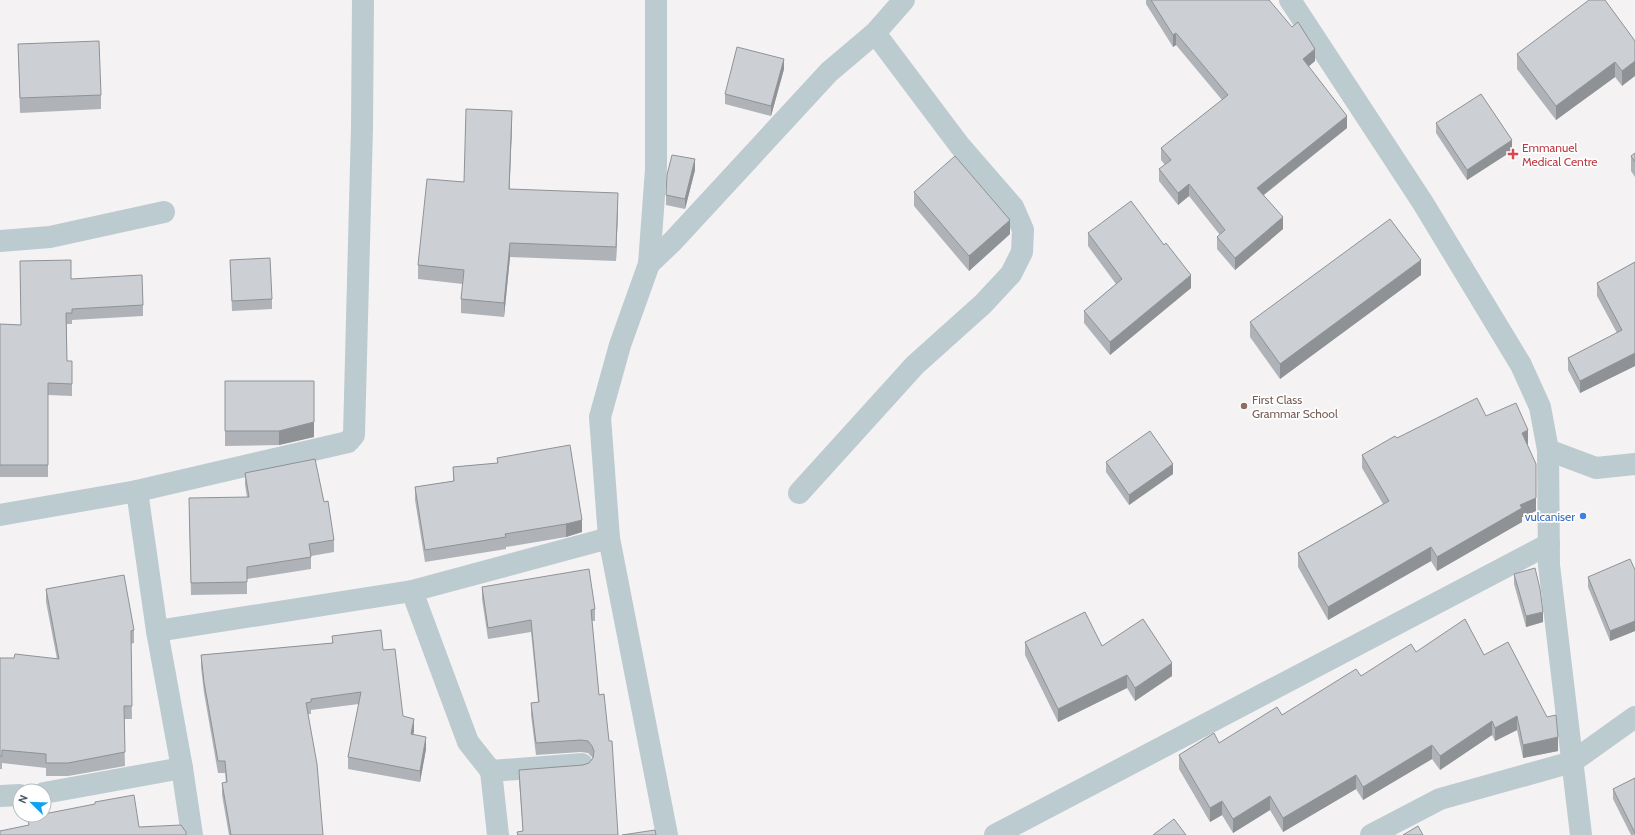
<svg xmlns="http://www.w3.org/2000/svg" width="1635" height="835" font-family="Cabin,sans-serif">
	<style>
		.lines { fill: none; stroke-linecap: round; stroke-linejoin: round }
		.street { stroke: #bccbcf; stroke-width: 22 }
		.wall { fill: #afb3b7 }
		.shaded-wall { fill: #8f9295 }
		.building { fill: #ccd0d5; stroke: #8f9295 }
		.health-dot { fill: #e0444e; stroke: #fff; stroke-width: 1.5 }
		.education-dot { fill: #8d6e63; stroke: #fff; stroke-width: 1.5 }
		.shop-dot { fill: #3f7fe0; stroke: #fff; stroke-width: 1.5 }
		.labels { text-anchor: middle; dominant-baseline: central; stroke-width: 3.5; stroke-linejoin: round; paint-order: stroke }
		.health-label { font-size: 12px; fill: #be3a42; stroke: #fff; text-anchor: start }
		.education-label { font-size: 12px; fill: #785e54; stroke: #fff; text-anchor: start }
		.shop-label { font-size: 12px; fill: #366cbe; stroke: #fff; text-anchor: end }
	</style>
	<rect width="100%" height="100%" fill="#f4f2f3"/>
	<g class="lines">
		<!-- street -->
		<g class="street">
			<path d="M 1290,0 L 1423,203 L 1521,365 L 1540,407 L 1548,450 L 1549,565 L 1581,835"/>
			<path d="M 0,241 L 50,237 L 164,212"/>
			<path d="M 649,264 L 656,169 L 656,0"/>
			<path d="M 1548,450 L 1596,468 L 1635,464"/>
			<path d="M 137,491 L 157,631 L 182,768 L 192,835"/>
			<path d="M 799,493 L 915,365 L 983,304 L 1011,274 L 1022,252 L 1023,230 L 1013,207 L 960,146 L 875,33"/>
			<path d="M 0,515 L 137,491 L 348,442 L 354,435 L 362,127 L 363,0"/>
			<path d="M 412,591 L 468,742 L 491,771 L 582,764"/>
			<path d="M 157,631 L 412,591 L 609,538"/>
			<path d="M 491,771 L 498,835"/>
			<path d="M 44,793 L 182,768"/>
			<path d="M 0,796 L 20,795"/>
			<path d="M 667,835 L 609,538 L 600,417 L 620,345 L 649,264 L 673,241 L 829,72 L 875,33 L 904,0"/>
			<path d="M 995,835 L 1549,544"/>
			<path d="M 1371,835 L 1440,799 L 1572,762 L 1635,717"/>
		</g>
	</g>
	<!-- wall -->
	<g class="wall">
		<path d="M 1146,0 L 1269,0 L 1315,61 L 1308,67 L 1347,128 L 1264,195 L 1283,229 L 1235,270 L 1217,249 L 1217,237 L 1220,235 L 1189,196 L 1178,205 L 1159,181 L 1159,169 L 1165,165 L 1161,160 L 1161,148 L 1222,100 L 1176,45 L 1173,47 L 1146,4 Z"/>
		<path d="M 1635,41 L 1622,86 L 1615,77 L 1556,120 L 1517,69 L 1517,54 Z"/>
		<path d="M 18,44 L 101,95 L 101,109 L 20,113 Z"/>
		<path d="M 784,69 L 771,116 L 725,104 L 725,94 Z"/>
		<path d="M 1436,123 L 1512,151 L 1467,180 L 1436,133 Z"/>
		<path d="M 512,125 L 509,189 L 618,207 L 616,261 L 510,257 L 504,317 L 461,313 L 461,299 L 463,284 L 418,279 L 418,265 L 464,182 Z"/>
		<path d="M 1635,153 L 1635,177 L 1631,171 L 1631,156 Z"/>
		<path d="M 695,170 L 685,209 L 666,205 L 666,195 Z"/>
		<path d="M 914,192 L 1010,234 L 969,271 L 914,206 Z"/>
		<path d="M 1088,233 L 1191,288 L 1110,355 L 1084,323 L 1084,311 L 1116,284 L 1088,246 Z"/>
		<path d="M 230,260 L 272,299 L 272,309 L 232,311 Z"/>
		<path d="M 1635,262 L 1635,366 L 1580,393 L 1568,370 L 1568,358 L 1617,333 L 1597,296 L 1597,283 Z"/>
		<path d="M 1421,275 L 1280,379 L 1250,337 L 1250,322 Z"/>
		<path d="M 71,279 L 143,305 L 143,316 L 72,320 L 72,324 L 67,324 L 67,361 L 72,361 L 72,396 L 48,395 L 48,477 L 0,477 L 0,324 L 21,325 Z"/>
		<path d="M 225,381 L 314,381 L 314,437 L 279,445 L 225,446 Z"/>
		<path d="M 1486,416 L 1528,444 L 1527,444 L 1536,511 L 1522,517 L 1522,522 L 1437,571 L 1431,561 L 1328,620 L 1298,567 L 1298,553 L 1383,504 L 1362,468 L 1362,455 L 1397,438 Z"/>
		<path d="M 497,458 L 582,532 L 566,537 L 506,547 L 506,549 L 425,562 L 415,500 L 415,487 L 453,481 L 453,467 L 497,463 Z"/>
		<path d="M 1106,462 L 1173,474 L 1129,505 L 1106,472 Z"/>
		<path d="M 245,473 L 324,502 L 334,540 L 334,552 L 311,556 L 311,569 L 247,579 L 247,594 L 191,595 L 189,510 L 247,497 L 245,485 Z"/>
		<path d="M 1635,570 L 1635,631 L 1610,641 L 1588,587 L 1588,577 Z"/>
		<path d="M 1514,574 L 1543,622 L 1526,627 L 1514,584 Z"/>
		<path d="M 482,587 L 595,609 L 595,621 L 592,621 L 599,695 L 618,835 L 517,835 L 517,832 L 523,831 L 519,781 L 519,770 L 583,765 L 589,763 L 593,758 L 588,753 L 581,752 L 536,755 L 531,715 L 531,703 L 538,702 L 531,632 L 488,639 L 482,599 Z"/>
		<path d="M 46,589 L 134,630 L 134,643 L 131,644 L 132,719 L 124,719 L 125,766 L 68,776 L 46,776 L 46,768 L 2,763 L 2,769 L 0,769 L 0,658 L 57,659 L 46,602 Z"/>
		<path d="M 332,636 L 383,650 L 403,716 L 414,731 L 413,734 L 426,749 L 420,782 L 348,769 L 348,757 L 359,704 L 311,710 L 311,714 L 308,714 L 323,835 L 229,835 L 222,795 L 222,783 L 226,783 L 225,773 L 218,773 L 204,693 L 201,667 L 201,655 L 332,643 Z"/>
		<path d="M 1025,642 L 1102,646 L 1172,676 L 1135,701 L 1127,688 L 1058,722 L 1025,655 Z"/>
		<path d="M 1416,652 L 1484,655 L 1558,751 L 1523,758 L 1517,730 L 1495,741 L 1492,735 L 1440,770 L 1432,759 L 1363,800 L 1356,789 L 1283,832 L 1270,810 L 1233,833 L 1222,815 L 1210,822 L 1179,769 L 1179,755 L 1219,743 L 1282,715 L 1361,676 Z"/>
		<path d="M 1635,778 L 1635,835 L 1631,835 L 1613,799 L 1613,789 Z"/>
	</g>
	<!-- shaded-wall -->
	<g class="shaded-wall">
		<path d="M 1176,33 L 1176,45 L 1173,47 L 1173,35 Z"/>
		<path d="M 1315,49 L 1315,61 L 1303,71 L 1303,59 Z"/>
		<path d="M 784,59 L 784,69 L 771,116 L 771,106 Z"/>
		<path d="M 1635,61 L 1635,76 L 1622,86 L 1622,71 Z"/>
		<path d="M 1615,62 L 1615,77 L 1556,120 L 1556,106 Z"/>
		<path d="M 512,111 L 512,125 L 509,203 L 509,189 Z"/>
		<path d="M 1347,116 L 1347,128 L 1257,200 L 1257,188 Z"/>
		<path d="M 1512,140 L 1512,151 L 1467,180 L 1467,170 Z"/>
		<path d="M 695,159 L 695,170 L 685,209 L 685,199 Z"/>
		<path d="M 1189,184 L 1189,196 L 1178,205 L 1178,193 Z"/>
		<path d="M 618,193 L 618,207 L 616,261 L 616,247 Z"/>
		<path d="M 1283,217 L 1283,229 L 1235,270 L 1235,258 Z"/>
		<path d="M 1010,220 L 1010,234 L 969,271 L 969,256 Z"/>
		<path d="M 510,243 L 510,257 L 504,317 L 504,303 Z"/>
		<path d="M 1421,260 L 1421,275 L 1280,379 L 1280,364 Z"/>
		<path d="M 1191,275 L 1191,288 L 1110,355 L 1110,342 Z"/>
		<path d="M 1635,353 L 1635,366 L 1580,393 L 1580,381 Z"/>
		<path d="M 314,422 L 314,437 L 279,445 L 279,431 Z"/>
		<path d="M 1528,430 L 1528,444 L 1522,446 L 1522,433 Z"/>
		<path d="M 1173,464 L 1173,474 L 1129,505 L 1129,495 Z"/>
		<path d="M 1536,498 L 1536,511 L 1522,517 L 1522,522 L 1437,571 L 1437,557 L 1520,505 Z"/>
		<path d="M 582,520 L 582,532 L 566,537 L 566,524 Z"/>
		<path d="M 1431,547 L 1431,561 L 1328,620 L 1328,607 Z"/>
		<path d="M 1543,612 L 1543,622 L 1526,627 L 1526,616 Z"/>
		<path d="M 1635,621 L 1635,631 L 1610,641 L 1610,631 Z"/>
		<path d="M 1172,663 L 1172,676 L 1135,701 L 1135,688 Z"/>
		<path d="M 1127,675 L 1127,688 L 1058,722 L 1058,709 Z"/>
		<path d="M 1517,716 L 1517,730 L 1495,741 L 1495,728 Z"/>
		<path d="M 414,719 L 414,731 L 411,746 L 411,734 Z"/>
		<path d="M 1492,721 L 1492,735 L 1440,770 L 1440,756 Z"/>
		<path d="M 426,737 L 426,749 L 420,782 L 420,771 Z"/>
		<path d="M 1558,737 L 1558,751 L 1523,758 L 1523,745 Z"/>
		<path d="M 1432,745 L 1432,759 L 1363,800 L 1363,787 Z"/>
		<path d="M 1356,775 L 1356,789 L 1283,832 L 1283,818 Z"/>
		<path d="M 1270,796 L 1270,810 L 1233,833 L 1233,819 Z"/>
		<path d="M 1222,801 L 1222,815 L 1210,822 L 1210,808 Z"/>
	</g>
	<!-- building -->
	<g class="building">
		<path d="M 1151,0 L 1269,0 L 1292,27 L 1298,22 L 1315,49 L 1303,59 L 1347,116 L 1257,188 L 1283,217 L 1235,258 L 1217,237 L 1225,230 L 1189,184 L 1178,193 L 1159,169 L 1171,160 L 1161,148 L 1228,95 L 1176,33 L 1173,35 Z"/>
		<path d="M 1589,0 L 1605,0 L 1635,41 L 1635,61 L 1622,71 L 1615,62 L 1556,106 L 1517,54 Z"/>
		<path d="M 99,41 L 101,95 L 20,98 L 18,44 Z"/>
		<path d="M 737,47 L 784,59 L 771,106 L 725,94 Z"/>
		<path d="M 1481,94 L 1512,140 L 1467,170 L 1436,123 Z"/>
		<path d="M 466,109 L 512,111 L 509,189 L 618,193 L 616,247 L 510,243 L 504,303 L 461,299 L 464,270 L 418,265 L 427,179 L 464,182 Z"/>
		<path d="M 1635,153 L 1635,162 L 1631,156 Z"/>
		<path d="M 672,155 L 695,159 L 685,199 L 666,195 L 667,175 Z"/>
		<path d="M 955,156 L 1010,220 L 969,256 L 914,192 Z"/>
		<path d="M 1131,201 L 1164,245 L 1166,243 L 1191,275 L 1110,342 L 1084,311 L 1122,279 L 1088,233 Z"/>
		<path d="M 1390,219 L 1421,260 L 1280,364 L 1250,322 Z"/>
		<path d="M 270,258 L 272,299 L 232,301 L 230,260 Z"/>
		<path d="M 71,260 L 71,279 L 142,275 L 143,305 L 72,309 L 72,313 L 66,313 L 67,361 L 72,361 L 72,384 L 48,383 L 48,465 L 0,465 L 0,324 L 21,325 L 20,261 Z"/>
		<path d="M 1635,262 L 1635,353 L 1580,381 L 1568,358 L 1622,330 L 1597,283 Z"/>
		<path d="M 225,381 L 314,381 L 314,422 L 279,431 L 225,431 Z"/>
		<path d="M 1477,398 L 1486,416 L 1516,403 L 1528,430 L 1522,433 L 1536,464 L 1536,498 L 1520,505 L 1522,508 L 1437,557 L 1431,547 L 1328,607 L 1298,553 L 1389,501 L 1362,455 L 1395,436 L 1397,438 Z"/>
		<path d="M 1150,431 L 1173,464 L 1129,495 L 1106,462 Z"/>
		<path d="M 570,445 L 582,520 L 566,524 L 505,534 L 506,537 L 425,550 L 415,487 L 454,481 L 453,467 L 498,463 L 497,458 Z"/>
		<path d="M 315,459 L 324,502 L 328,501 L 334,540 L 309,544 L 311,557 L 247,567 L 247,582 L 191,583 L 189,498 L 249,497 L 245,473 Z"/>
		<path d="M 1630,559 L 1635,570 L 1635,621 L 1610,631 L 1588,577 Z"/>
		<path d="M 1535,568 L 1540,589 L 1543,612 L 1526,616 L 1514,574 Z"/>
		<path d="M 589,569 L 595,609 L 591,610 L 599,695 L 604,694 L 609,741 L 612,741 L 618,835 L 518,835 L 517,832 L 523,831 L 519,770 L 583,765 L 589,763 L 593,758 L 594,751 L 592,746 L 588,741 L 581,740 L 536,743 L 531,703 L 539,702 L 531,620 L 488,628 L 482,587 Z"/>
		<path d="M 124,575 L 134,630 L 131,631 L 132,706 L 124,706 L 125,752 L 68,763 L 46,763 L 46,754 L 2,750 L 2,756 L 0,756 L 0,658 L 14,658 L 15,654 L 59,659 L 46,589 Z"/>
		<path d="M 1085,612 L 1102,646 L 1143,619 L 1172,663 L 1135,688 L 1127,675 L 1058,709 L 1025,642 Z"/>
		<path d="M 1465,619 L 1484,655 L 1508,642 L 1547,717 L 1556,715 L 1558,737 L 1523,745 L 1517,716 L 1495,728 L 1492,721 L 1440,756 L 1432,745 L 1363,787 L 1356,775 L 1283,818 L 1270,796 L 1233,819 L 1222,801 L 1210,808 L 1179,755 L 1214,733 L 1219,743 L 1277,707 L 1282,715 L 1356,669 L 1361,676 L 1411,644 L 1416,652 Z"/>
		<path d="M 381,630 L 383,650 L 395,649 L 403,716 L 414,719 L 411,734 L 426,737 L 420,771 L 348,757 L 361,692 L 311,699 L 311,702 L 306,703 L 317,764 L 323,835 L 231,835 L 222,783 L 227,782 L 225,761 L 218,761 L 204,682 L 201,655 L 333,643 L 332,636 Z"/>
		<path d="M 1635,778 L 1635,833 L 1613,789 Z"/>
		<path d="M 134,795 L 139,827 L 181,825 L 186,832 L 186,835 L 0,835 L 0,831 L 29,825 L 27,817 L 40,815 L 44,815 L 44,814 L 95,804 L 95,802 Z"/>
		<path d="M 1174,819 L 1186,835 L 1153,835 Z"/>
		<path d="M 1418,826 L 1423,835 L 1403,835 Z"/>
		<path d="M 655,830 L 656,835 L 622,835 Z"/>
	</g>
	<!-- markers -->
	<path class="health-dot" d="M1511 148h4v4h4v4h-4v4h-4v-4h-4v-4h4z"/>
	<circle class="education-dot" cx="1244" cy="406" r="4"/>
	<circle class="shop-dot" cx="1583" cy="516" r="4"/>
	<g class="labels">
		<!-- health labels -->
		<g class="health-label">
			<text x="1522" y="147">Emmanuel<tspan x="1522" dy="14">Medical Centre</tspan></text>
		</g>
		<!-- education labels -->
		<g class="education-label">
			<text x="1252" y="399">First Class<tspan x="1252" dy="14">Grammar School</tspan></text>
		</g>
		<!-- shop labels -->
		<g class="shop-label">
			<text x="1575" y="516">vulcaniser</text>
		</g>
	</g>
	<!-- north arrow -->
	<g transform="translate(32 803) rotate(293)"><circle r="19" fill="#ffffff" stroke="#b6bdc0"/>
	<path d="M0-3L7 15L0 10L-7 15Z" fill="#10a2f1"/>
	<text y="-6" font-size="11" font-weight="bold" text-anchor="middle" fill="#485b61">N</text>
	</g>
</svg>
